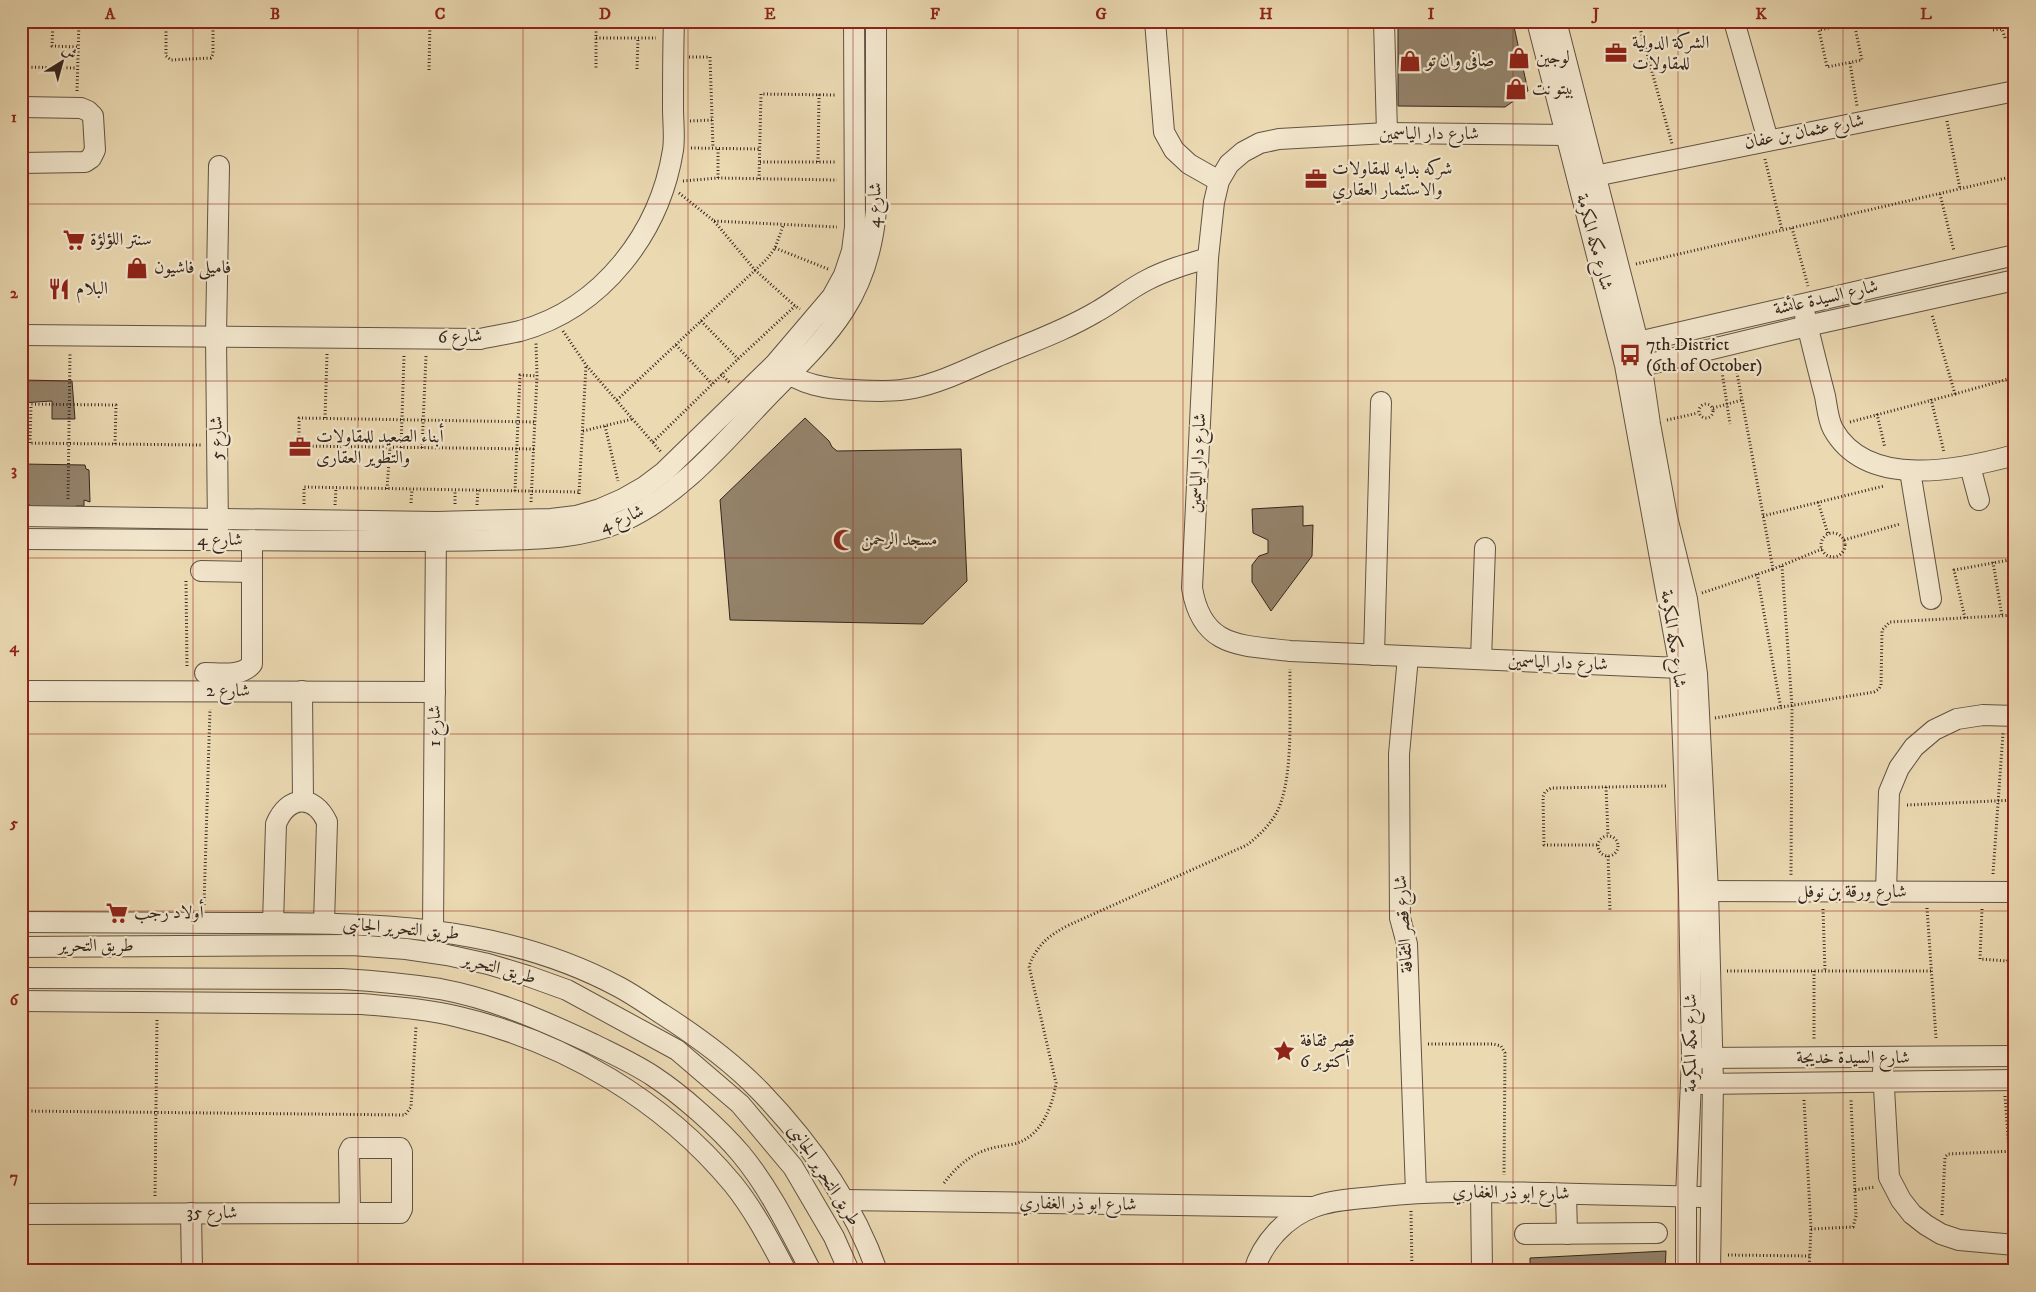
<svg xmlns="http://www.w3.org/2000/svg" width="2036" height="1292" font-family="'IM FELL DW Pica',Amiri,serif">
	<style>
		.building { fill: #94836b; stroke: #35261e }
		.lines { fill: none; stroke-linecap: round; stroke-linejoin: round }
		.minor-casing { stroke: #625343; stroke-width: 22 }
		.path { stroke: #35261e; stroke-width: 3; stroke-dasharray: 1 2.5; stroke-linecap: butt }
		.minor { stroke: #f2e6cd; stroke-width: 20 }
		.grid { fill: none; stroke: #8f2418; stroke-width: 1; stroke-opacity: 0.55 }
		.labels { text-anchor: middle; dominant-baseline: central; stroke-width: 4.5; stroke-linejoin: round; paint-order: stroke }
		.poi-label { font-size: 18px; fill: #35261e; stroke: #f2e6cd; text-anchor: start }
		.street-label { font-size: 18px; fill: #35261e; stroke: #f2e6cd }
		.neatline { fill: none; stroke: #8f2418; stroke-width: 2 }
		.grid-label { font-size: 16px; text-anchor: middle; font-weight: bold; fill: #8f2418 }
	</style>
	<rect width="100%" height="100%" fill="#ebd9b2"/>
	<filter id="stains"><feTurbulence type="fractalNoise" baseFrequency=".004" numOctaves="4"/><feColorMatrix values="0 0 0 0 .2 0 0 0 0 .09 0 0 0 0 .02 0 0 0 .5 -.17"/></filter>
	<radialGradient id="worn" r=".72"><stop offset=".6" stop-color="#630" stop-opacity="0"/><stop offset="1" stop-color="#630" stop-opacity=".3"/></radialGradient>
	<!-- building -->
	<g class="building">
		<path d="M 1398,21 L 1513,22 L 1528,91 L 1505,107 L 1398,106 Z"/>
		<path d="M 21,380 L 72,381 L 75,419 L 52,419 L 52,401 L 21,403 Z"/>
		<path d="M 805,418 L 829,441 L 832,447 L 837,451 L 961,449 L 967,581 L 923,624 L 730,620 L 720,500 Z"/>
		<path d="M 22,464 L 85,465 L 86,469 L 89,470 L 90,502 L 84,500 L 84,506 L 76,506 L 75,509 L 30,510 L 30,505 L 23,505 L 23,499 L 21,499 Z"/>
		<path d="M 1303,506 L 1303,526 L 1313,525 L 1312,556 L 1271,611 L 1252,582 L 1252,565 L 1259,556 L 1268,553 L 1268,540 L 1253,533 L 1252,509 Z"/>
		<path d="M 1666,1251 L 1665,1271 L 1530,1271 L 1530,1258 Z"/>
	</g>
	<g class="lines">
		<!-- minor casing -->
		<g class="minor-casing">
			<g id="minor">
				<path d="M 1155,21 L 1164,132 L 1174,150 L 1189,164 L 1219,181"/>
				<path d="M 1384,21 L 1387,133"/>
				<path d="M 1537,21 L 1625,365 L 1680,668 L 1689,891 L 1692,1058 L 1686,1197 L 1686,1271"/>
				<path d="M 1556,21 L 1638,342 L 1650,424 L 1667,517 L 1687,599 L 1697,674 L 1708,891 L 1713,1083 L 1710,1271"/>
				<path d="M 1734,21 L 1768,140"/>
				<path d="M 21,107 L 81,108 L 88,111 L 93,116 L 95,150 L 91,158 L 85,162 L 21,163"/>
				<path d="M 1566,135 L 1387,133 L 1279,139 L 1260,143 L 1243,152 L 1229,164 L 1219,181 L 1214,202 L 1208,258 L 1192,588 C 1202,648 1240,645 1290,651 L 1680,668"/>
				<path d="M 1595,176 L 2015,91"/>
				<path d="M 1805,315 C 1811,342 1818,369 1825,396 C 1827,406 1828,420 1833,429 C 1867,490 1960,470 2015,455"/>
				<path d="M 21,335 L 480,339 C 493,336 507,334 520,331 C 603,308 660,232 673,150 C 675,137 673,122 673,108 C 673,79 673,50 674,21"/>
				<path d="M 1638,342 L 2015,255"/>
				<path d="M 1642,366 L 1807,326 L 2015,280"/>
				<path d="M 779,367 C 800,385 827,389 854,390 C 874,391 894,392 914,388 C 943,382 969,368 996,357 C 1029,343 1064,331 1096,312 C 1114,302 1129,289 1147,280 C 1166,270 1187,264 1208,258"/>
				<path d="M 1970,466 L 1979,500"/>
				<path d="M 1910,471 L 1931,599"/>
				<path d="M 21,516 L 436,522 L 551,519 L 576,516 L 600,509 L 623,499 L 644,487 L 664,472 L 775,364 L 832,297 L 844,275 L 852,251 L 855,227 L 854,21"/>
				<path d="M 218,531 L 216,336 L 219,166"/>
				<path d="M 21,539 C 139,540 257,540 375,541 C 414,541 453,541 492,540 C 536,539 582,539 623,521 C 683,494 728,437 773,391 C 831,333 869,296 876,210 L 876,21"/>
				<path d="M 201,571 L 252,572"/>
				<path d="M 1374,655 L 1381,402"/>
				<path d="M 1408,657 L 1399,754 L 1400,918 L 1407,944 L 1416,1192"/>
				<path d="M 1481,659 L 1485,548"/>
				<path d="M 205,673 C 220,673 242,677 252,664 L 252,540"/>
				<path d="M 21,691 L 435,692"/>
				<path d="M 302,691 L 303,801"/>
				<path d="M 1696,891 L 2015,892"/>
				<path d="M 1886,892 L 1889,792 L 1899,768 L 1914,747 L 1934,730 L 1957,719 L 1983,715 L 2015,716"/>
				<path d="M 21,922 C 92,922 162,923 232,923 C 366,923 498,922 619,987 C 634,995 648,1005 662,1014 C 698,1037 731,1061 760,1091 C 810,1143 853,1203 877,1271"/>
				<path d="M 273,923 L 276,824 C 288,795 314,794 327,822 L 324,923"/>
				<path d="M 433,930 L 436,529"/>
				<path d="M 21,947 L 352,945 L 406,949 L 447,955 L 488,964 L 528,976 L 567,990 L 677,1050 L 740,1104 L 793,1167 L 834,1237 L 849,1271"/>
				<path d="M 21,978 L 342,979 C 375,981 407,984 440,989 C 494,999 544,1021 593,1044 C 613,1054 635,1064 653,1076 C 682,1095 719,1128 741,1154 C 770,1189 790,1231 811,1271"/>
				<path d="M 21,1001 L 362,1004 C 395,1007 427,1009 459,1017 C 565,1042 663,1100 733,1184 C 754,1210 770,1241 786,1271"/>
				<path d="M 1699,1058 L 2015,1056"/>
				<path d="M 1883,1070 L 1889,1177 L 1901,1200 L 1912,1214 L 1926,1225 L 1941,1234 L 1959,1240 L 2015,1245"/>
				<path d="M 1701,1084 L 2015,1080"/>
				<path d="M 1481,1192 L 1482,1271"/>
				<path d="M 1566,1194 L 1567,1234"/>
				<path d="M 844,1200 L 1311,1207"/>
				<path d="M 191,1213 L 192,1271"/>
				<path d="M 21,1214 L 350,1213 L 400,1213 L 402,1209 L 402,1152 L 400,1148 L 351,1148 L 349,1152 L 350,1213"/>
				<path d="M 1525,1234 L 1657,1233"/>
				<path d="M 1254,1271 C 1262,1243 1286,1217 1314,1207 C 1335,1199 1359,1199 1382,1196 C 1437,1190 1493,1192 1548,1193 C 1599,1195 1649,1195 1700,1197"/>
			</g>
		</g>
		<!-- path -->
		<g class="path">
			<path d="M 53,21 L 52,46 L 78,47"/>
			<path d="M 166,21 L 166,56 L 171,60 L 211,58 L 213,54 L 213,21"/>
			<path d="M 596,21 L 596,68"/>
			<path d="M 1638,21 L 1672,144"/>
			<path d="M 1853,21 L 1854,23 L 1862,60 L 1827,67 L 1819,30 L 1854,23"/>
			<path d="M 1989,21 L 1992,30 L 2002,29 L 2005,38 L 2015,36"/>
			<path d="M 2008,37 L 2015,74"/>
			<path d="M 596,38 L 656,38"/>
			<path d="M 689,57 L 710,57 L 713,148"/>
			<path d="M 1850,63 L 1857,106"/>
			<path d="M 21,67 L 77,68"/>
			<path d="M 637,69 L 638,38"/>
			<path d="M 429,70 L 430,21"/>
			<path d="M 77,91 L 79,21"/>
			<path d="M 690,121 L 712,120"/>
			<path d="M 1947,121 L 1960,189"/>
			<path d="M 691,148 L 760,149"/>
			<path d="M 1765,159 L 1782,230"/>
			<path d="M 760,162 L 837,162"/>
			<path d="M 818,162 L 819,94"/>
			<path d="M 718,178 L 718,148"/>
			<path d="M 759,179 L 761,94 L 836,95"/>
			<path d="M 683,181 L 718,178 L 837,180"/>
			<path d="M 679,193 L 714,221 L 755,270 L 795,306 L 800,309"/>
			<path d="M 1940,194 L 1954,251"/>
			<path d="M 714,221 L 837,227"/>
			<path d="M 1792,228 L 1808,286"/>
			<path d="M 775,248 L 828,269"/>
			<path d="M 1636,264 L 2015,176"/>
			<path d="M 701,321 L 738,359"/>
			<path d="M 563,331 L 586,365 L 661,452"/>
			<path d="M 676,345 L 712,384"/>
			<path d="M 1735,362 L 1773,569 L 1822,549"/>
			<path d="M 1721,365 L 1730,424"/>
			<path d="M 721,374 L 730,383"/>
			<path d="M 1955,394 L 2015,377"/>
			<path d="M 1931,399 L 1944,452"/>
			<path d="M 617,400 L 767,259 L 775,248 L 783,226"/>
			<circle cx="1706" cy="411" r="7"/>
			<path d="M 21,404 L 116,405 L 115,444"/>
			<path d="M 1713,408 L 1742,400"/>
			<path d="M 1877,414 L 1885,448"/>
			<path d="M 325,418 L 327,354"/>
			<path d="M 1667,420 L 1698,413"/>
			<path d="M 1850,422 L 1955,394 L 1932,315"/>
			<path d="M 605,426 L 618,481"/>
			<path d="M 583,431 L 633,419"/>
			<path d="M 653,442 L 738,359 L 795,306"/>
			<path d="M 21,443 L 201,445"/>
			<path d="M 30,443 L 31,405"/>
			<path d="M 401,448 L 404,356"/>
			<path d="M 422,448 L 426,356"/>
			<path d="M 534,449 L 299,446 L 299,418 L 535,422"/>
			<path d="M 387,489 L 390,447"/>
			<path d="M 515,491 L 520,375 L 537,376"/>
			<path d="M 579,494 L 586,365"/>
			<path d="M 68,499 L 70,353"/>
			<path d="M 531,502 L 537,376 L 536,343"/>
			<path d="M 1818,502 L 1828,534"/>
			<path d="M 411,503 L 412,489"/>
			<path d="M 304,504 L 304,487 L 580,492"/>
			<path d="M 455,504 L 455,490"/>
			<path d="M 335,505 L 336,488"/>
			<path d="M 477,505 L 478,490"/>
			<path d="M 1763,516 L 1884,486"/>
			<circle cx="1833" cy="545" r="12"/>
			<path d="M 1844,540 L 1900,524"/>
			<path d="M 1993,562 L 2002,616"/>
			<path d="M 1782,566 L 1792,706 L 1791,875"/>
			<path d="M 1757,574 L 1781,709"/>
			<path d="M 186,581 L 187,667"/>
			<path d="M 1702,593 L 1773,569"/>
			<path d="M 1965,618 L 1954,570 L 2015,559"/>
			<path d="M 1715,718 L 1874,692 L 1879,689 L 1881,685 L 1882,630 L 1890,622 L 2015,615"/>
			<path d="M 1606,787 L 1608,835"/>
			<path d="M 1907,805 L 2015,800"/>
			<circle cx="1608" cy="846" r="10"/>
			<path d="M 1597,845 L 1544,845 L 1543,797 L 1545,792 L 1551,788 L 1667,786"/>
			<path d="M 1608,856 L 1610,911"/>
			<path d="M 1993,874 L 2003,733"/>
			<path d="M 204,905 L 210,709"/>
			<path d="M 1927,908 L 1936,1038"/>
			<path d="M 1823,909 L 1825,971"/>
			<path d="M 1982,909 L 1980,959 L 2007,961 L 2009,957 L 2011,910"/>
			<path d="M 1727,971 L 1931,971"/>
			<path d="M 1814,971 L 1814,1040"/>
			<path d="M 1428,1044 L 1493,1044 L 1501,1046 L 1505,1053 L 1504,1175"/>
			<path d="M 2005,1096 L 2009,1151"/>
			<path d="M 1804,1100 L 1811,1229 L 1809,1271"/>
			<path d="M 21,1111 L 405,1115 L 411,1107 L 416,1027"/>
			<path d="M 944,1183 C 954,1170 967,1157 983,1151 C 993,1147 1003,1146 1014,1144 C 1041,1137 1052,1108 1056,1083 L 1029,966 C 1037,945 1049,935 1069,925 L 1247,845 C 1257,837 1267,828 1274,817 C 1295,785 1289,709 1290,669"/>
			<path d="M 1855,1190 L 1875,1187"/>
			<path d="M 155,1196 L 157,1019"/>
			<path d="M 1411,1211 L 1412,1271"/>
			<path d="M 1942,1215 L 1945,1157 L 1948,1154 L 2015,1151"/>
			<path d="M 1811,1229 L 1853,1227 L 1856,1216 L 1851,1100"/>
			<path d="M 1728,1255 L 1810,1256"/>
		</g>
		<!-- minor -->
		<use href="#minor" class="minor"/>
	</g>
	<!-- grid -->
	<path class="grid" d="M 193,21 L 193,1271M 358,21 L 358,1271M 523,21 L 523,1271M 688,21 L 688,1271M 853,21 L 853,1271M 1018,21 L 1018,1271M 1183,21 L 1183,1271M 1348,21 L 1348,1271M 1513,21 L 1513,1271M 1678,21 L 1678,1271M 1843,21 L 1843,1271M 21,204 L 2015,204M 21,381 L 2015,381M 21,558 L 2015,558M 21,734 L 2015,734M 21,911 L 2015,911M 21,1088 L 2015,1088"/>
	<!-- icons -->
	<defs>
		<g id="office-bare" transform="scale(1.725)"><path d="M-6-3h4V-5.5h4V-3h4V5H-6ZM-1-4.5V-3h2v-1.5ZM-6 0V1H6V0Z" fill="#8f2418" stroke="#f2e6cd" stroke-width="2.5" paint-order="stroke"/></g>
		<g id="shop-bare" transform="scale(1.725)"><path d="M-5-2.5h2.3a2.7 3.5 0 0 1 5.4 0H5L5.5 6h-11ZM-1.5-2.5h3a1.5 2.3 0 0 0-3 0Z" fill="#8f2418" stroke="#f2e6cd" stroke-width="2.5" paint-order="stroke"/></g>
		<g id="supermarket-bare" transform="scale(1.725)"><path d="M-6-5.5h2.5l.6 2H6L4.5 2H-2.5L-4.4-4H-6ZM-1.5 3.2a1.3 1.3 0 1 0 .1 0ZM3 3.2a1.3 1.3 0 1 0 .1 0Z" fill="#8f2418" stroke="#f2e6cd" stroke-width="2.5" paint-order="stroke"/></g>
		<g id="restaurant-bare" transform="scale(1.725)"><path d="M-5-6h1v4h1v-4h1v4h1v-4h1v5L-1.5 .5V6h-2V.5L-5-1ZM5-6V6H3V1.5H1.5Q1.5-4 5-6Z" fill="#8f2418" stroke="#f2e6cd" stroke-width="2.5" paint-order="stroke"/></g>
		<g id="bus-bare" transform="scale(1.725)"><path d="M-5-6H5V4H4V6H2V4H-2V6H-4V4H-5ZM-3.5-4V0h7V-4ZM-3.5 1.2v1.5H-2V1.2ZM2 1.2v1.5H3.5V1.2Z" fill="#8f2418" stroke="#f2e6cd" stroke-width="2.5" paint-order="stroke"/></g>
		<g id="mosque-bare" transform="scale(1.725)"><path d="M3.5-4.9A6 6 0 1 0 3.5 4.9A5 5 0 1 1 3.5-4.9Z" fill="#8f2418" stroke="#f2e6cd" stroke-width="2.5" paint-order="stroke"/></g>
		<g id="sight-bare" transform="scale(1.725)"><path d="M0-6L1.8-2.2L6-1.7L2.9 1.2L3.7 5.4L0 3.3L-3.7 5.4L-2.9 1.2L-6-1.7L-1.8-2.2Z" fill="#8f2418" stroke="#f2e6cd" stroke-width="2.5" paint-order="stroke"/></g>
	</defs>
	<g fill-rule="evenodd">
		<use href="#office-bare" x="1616" y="53"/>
		<use href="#shop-bare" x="1519" y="58"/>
		<use href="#shop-bare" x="1410" y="61"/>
		<use href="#shop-bare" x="1516" y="89"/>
		<use href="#office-bare" x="1316" y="179"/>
		<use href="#supermarket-bare" x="74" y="240"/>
		<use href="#shop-bare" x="137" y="268"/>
		<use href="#restaurant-bare" x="59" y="289"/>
		<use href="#bus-bare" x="1630" y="355"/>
		<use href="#office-bare" x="300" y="447"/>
		<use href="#mosque-bare" x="844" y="540"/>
		<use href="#supermarket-bare" x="117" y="913"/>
		<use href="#sight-bare" x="1284" y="1051"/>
	</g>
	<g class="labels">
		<!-- poi labels -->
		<g class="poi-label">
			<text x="1632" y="43">الشركة الدولية<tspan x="1632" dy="21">للمقاولات</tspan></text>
			<text x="1536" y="58">لوجين</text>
			<text x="1426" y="61">صافى وان تو</text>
			<text x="1532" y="89">بيتو نت</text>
			<text x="1332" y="169">شركه بدايه للمقاولات<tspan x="1332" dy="21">والاستثمار العقاري</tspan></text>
			<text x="90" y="240">سنتر اللؤلؤة</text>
			<text x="154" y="268">فاميلى فاشيون</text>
			<text x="76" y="289">البلام</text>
			<text x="1646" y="345">7th District<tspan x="1646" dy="21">(6th of October)</tspan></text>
			<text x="316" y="437">أبناء الصعيد للمقاولات<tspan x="316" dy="21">والتطوير العقارى</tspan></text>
			<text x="861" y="540">مسجد الرحمن</text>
			<text x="134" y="913">أولاد رجب</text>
			<text x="1300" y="1041">قصر ثقافة<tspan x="1300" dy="21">6 أكتوبر</tspan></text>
		</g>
		<!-- street labels -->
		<g class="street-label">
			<text transform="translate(1804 132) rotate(-11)">شارع عثمان بن عفان</text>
			<text x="1429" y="134">شارع دار الياسمين</text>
			<text transform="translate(875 205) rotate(-88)">شارع 4</text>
			<text transform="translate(1594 242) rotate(75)">شارع مكه المكرمة</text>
			<text transform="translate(1826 298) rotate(-13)">شارع السيدة عائشة</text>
			<text transform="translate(460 337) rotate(-2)">شارع 6</text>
			<text transform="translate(217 438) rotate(-91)">شارع 5</text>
			<text transform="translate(1198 463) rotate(-87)">شارع دار الياسمين</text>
			<text transform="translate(622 519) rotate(-23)">شارع 4</text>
			<text x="220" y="540">شارع 4</text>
			<text transform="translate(1673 639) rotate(82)">شارع مكه المكرمة</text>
			<text transform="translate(1558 663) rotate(2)">شارع دار الياسمين</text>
			<text x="228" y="691">شارع 2</text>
			<text transform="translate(435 726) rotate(-90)">شارع 1</text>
			<text x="1852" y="892">شارع ورقة بن نوفل</text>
			<text transform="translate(1404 924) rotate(-94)">شارع قصر الثقافة</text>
			<text transform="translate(401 929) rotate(5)">طريق التحرير الجانبى</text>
			<text x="96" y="946">طريق التحرير</text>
			<text transform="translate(499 969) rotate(15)">طريق التحرير</text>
			<text transform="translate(1691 1043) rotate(-90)">شارع مكه المكرمة</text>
			<text x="1853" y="1058">شارع السيدة خديجة</text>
			<text transform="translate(824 1175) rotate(57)">طريق التحرير الجانبى</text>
			<text transform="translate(1511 1193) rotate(1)">شارع ابو ذر الغفاري</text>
			<text transform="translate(1078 1204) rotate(1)">شارع ابو ذر الغفاري</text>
			<text x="212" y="1213">شارع 35</text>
		</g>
	</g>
	<!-- margin -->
	<rect width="2036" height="1292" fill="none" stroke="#ebd9b2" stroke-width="55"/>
	<!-- north arrow -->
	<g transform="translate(62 62) rotate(37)" stroke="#f2e6cd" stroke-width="4" paint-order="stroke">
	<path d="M0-4L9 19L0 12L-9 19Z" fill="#35261e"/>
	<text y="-8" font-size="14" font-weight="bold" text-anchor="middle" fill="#35261e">ش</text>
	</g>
	<rect x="28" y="28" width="1980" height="1236" class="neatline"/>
	<g class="grid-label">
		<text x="110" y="19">A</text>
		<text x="275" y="19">B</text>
		<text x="440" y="19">C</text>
		<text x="605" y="19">D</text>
		<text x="770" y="19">E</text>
		<text x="935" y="19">F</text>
		<text x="1101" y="19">G</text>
		<text x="1266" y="19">H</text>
		<text x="1431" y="19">I</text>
		<text x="1596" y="19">J</text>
		<text x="1761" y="19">K</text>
		<text x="1926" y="19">L</text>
		<text x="14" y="122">1</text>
		<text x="14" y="298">2</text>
		<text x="14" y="475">3</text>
		<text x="14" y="652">4</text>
		<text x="14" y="828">5</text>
		<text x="14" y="1005">6</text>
		<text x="14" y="1182">7</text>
	</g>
	<rect width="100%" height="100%" filter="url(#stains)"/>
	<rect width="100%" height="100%" fill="url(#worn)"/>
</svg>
